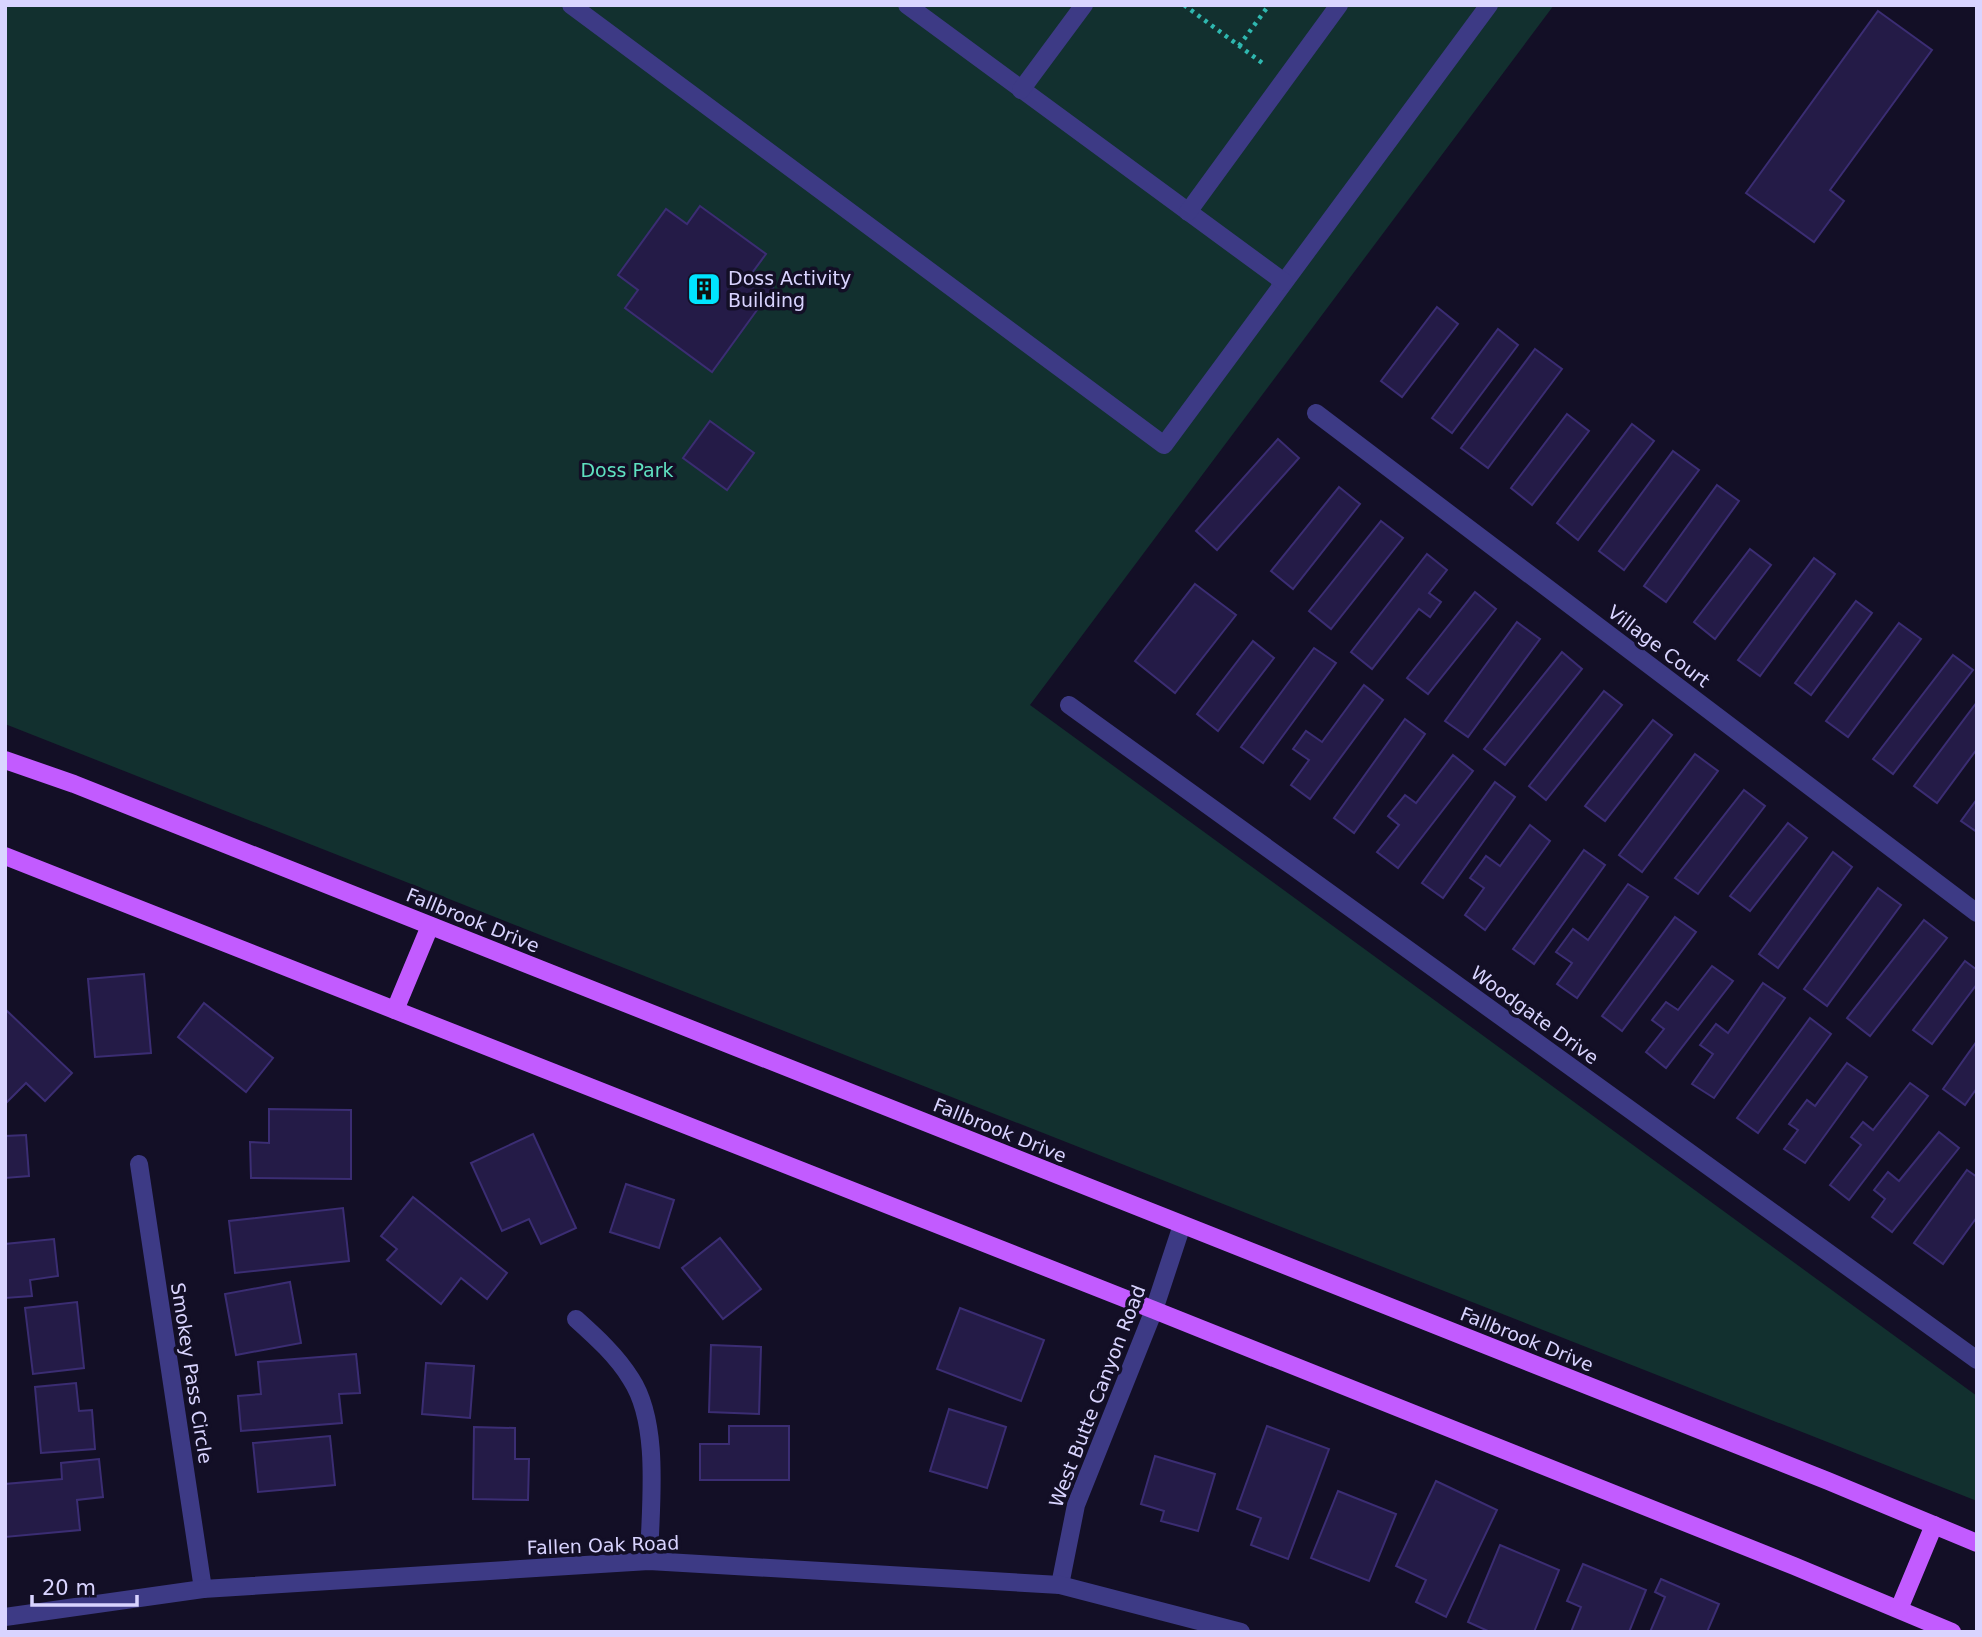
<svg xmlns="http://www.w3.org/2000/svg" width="1982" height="1637" font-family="'DejaVu Sans',sans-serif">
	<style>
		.green { fill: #12302f }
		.building { fill: #241b47; stroke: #3b2d73; stroke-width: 2 }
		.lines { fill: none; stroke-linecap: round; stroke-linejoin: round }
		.path { stroke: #2fb8b0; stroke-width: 4.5; stroke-dasharray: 3.5 5; stroke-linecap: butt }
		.minor { stroke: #3d3a85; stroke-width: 18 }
		.major { stroke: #c25bff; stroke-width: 18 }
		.labels { text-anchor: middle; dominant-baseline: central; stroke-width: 7; stroke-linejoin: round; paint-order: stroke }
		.poi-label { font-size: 19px; fill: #d9d4ff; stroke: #130f26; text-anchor: start }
		.park-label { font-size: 19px; fill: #5fe0c0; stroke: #130f26 }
		.street-label { font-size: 19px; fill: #d9d4ff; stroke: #130f26 }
	</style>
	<rect width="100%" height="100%" fill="#130f26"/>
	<!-- green -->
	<path class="green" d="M 5,5 L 1554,5 L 1030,705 L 1977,1396 L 1977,1501 L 5,724 Z"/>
	<!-- building -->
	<g class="building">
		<path d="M 1878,11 L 1932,50 L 1830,190 L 1844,201 L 1814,242 L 1746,193 Z"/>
		<path d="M 700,206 L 766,254 L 752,273 L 773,288 L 712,372 L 625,308 L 638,290 L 618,275 L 666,209 L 687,224 Z"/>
		<path d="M 1437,307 L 1458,324 L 1402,397 L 1381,381 Z"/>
		<path d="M 1498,329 L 1518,345 L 1452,433 L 1432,418 Z"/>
		<path d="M 1535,349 L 1562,369 L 1488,468 L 1461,448 Z"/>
		<path d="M 1567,414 L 1589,431 L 1532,505 L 1511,488 Z"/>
		<path d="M 710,421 L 754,453 L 727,490 L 683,458 Z"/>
		<path d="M 1632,424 L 1654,441 L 1578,540 L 1557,523 Z"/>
		<path d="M 1278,439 L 1299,458 L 1217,550 L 1196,531 Z"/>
		<path d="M 1673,451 L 1699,470 L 1624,570 L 1599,551 Z"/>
		<path d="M 1717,485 L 1739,501 L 1666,602 L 1644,586 Z"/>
		<path d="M 1339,487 L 1360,504 L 1293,589 L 1271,571 Z"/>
		<path d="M 1381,521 L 1403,538 L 1331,629 L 1309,611 Z"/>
		<path d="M 1750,549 L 1771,565 L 1715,639 L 1694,622 Z"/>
		<path d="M 1427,554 L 1447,570 L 1429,593 L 1441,602 L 1430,617 L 1419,609 L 1372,669 L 1351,652 Z"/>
		<path d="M 1814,558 L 1835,574 L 1760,676 L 1738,660 Z"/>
		<path d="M 1195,584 L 1236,615 L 1175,693 L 1135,661 Z"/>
		<path d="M 1475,592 L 1496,609 L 1428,694 L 1407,678 Z"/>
		<path d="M 1856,601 L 1872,613 L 1811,695 L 1795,683 Z"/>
		<path d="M 1517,622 L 1540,639 L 1468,737 L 1445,721 Z"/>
		<path d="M 1899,623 L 1921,639 L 1848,737 L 1826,721 Z"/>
		<path d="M 1253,641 L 1274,658 L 1218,731 L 1197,714 Z"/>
		<path d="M 1314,648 L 1336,663 L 1263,763 L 1241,747 Z"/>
		<path d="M 1562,652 L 1582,669 L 1505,765 L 1484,749 Z"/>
		<path d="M 1953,655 L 1973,670 L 1893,774 L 1873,759 Z"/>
		<path d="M 1364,685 L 1383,700 L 1310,799 L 1291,785 L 1309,760 L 1293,749 L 1306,731 L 1322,742 Z"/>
		<path d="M 1604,691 L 1622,705 L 1546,800 L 1529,786 Z"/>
		<path d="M 1977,702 L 1977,749 L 1937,803 L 1914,786 Z"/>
		<path d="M 1405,719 L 1425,734 L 1354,833 L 1334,818 Z"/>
		<path d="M 1653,720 L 1672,735 L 1605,821 L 1585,806 Z"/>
		<path d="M 1695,754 L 1718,771 L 1642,872 L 1619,855 Z"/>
		<path d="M 1453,755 L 1473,771 L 1398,868 L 1377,852 L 1399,825 L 1388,816 L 1405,795 L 1416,803 Z"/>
		<path d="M 1495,782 L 1515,797 L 1443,898 L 1422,883 Z"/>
		<path d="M 1744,790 L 1765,806 L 1698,894 L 1675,878 Z"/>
		<path d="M 1977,799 L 1977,832 L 1961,821 Z"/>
		<path d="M 1788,823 L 1807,838 L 1750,911 L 1730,896 Z"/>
		<path d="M 1530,825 L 1550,841 L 1485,930 L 1465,915 L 1484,888 L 1470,878 L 1486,856 L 1500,866 Z"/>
		<path d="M 1584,850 L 1605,865 L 1534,964 L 1513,949 Z"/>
		<path d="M 1833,852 L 1852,867 L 1778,968 L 1759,954 Z"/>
		<path d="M 1628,884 L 1648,897 L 1577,998 L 1557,984 L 1572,963 L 1556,952 L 1573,929 L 1588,940 Z"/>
		<path d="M 1878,888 L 1901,905 L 1827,1006 L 1804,989 Z"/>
		<path d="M 1675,917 L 1696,932 L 1622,1031 L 1602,1016 Z"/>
		<path d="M 1924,920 L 1947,938 L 1870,1036 L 1847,1018 Z"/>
		<path d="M 1965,961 L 1977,970 L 1977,984 L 1932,1044 L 1913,1030 Z"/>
		<path d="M 1712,966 L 1733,981 L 1666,1068 L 1646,1052 L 1664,1029 L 1652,1020 L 1666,1002 L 1678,1010 Z"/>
		<path d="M 144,974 L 151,1053 L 95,1057 L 88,979 Z"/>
		<path d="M 1763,983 L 1785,998 L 1714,1098 L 1692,1084 L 1713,1054 L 1700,1045 L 1716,1024 L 1728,1033 Z"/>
		<path d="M 204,1003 L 273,1058 L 246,1092 L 178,1037 Z"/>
		<path d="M 5,1009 L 72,1073 L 45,1101 L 26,1083 L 5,1104 Z"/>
		<path d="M 1810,1018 L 1831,1034 L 1758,1133 L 1737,1118 Z"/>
		<path d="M 1977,1041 L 1977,1088 L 1965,1105 L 1943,1089 Z"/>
		<path d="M 1847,1063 L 1867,1077 L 1805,1163 L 1784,1149 L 1798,1130 L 1789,1124 L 1807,1100 L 1815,1106 Z"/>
		<path d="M 1910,1083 L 1928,1096 L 1849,1200 L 1830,1185 L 1861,1145 L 1851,1137 L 1863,1122 L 1873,1130 Z"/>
		<path d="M 269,1109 L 351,1110 L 351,1179 L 251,1178 L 250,1142 L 269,1143 Z"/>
		<path d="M 1939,1132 L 1959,1148 L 1892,1232 L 1872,1217 L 1885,1199 L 1874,1190 L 1888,1172 L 1899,1181 Z"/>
		<path d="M 533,1134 L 576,1228 L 541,1244 L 529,1219 L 502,1231 L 471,1163 Z"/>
		<path d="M 26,1135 L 29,1176 L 5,1178 L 5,1136 Z"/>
		<path d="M 1967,1170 L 1977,1177 L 1977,1217 L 1943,1264 L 1914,1243 Z"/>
		<path d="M 626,1184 L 674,1200 L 659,1248 L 610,1232 Z"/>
		<path d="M 413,1197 L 507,1273 L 487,1299 L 461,1278 L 441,1304 L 387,1260 L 397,1249 L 381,1236 Z"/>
		<path d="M 343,1208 L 349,1261 L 235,1273 L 229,1221 Z"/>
		<path d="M 720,1238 L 761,1289 L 723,1319 L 682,1268 Z"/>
		<path d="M 54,1239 L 58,1276 L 30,1280 L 32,1296 L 5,1298 L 5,1244 Z"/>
		<path d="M 290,1282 L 301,1343 L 236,1355 L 225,1294 Z"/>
		<path d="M 77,1302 L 84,1368 L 33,1374 L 25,1308 Z"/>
		<path d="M 960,1308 L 1044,1340 L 1021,1401 L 937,1369 Z"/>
		<path d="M 711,1345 L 761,1347 L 759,1414 L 709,1412 Z"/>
		<path d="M 356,1354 L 360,1393 L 339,1394 L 342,1423 L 241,1431 L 238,1396 L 261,1394 L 258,1362 Z"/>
		<path d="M 426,1363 L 474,1366 L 470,1418 L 422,1414 Z"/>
		<path d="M 76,1383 L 79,1411 L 92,1410 L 95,1449 L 41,1453 L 35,1387 Z"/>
		<path d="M 949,1409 L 1006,1427 L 987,1488 L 930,1471 Z"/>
		<path d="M 729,1426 L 789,1426 L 789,1480 L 700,1480 L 700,1444 L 729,1444 Z"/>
		<path d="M 1267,1426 L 1329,1449 L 1288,1559 L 1251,1545 L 1261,1518 L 1237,1509 Z"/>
		<path d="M 474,1427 L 515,1428 L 515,1459 L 529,1459 L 528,1500 L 473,1499 Z"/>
		<path d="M 330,1436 L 335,1485 L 258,1492 L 253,1443 Z"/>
		<path d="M 1155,1456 L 1215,1474 L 1198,1531 L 1161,1521 L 1164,1511 L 1141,1504 Z"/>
		<path d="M 99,1459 L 103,1497 L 77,1500 L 80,1530 L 5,1537 L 5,1484 L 62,1479 L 61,1463 Z"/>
		<path d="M 1436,1481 L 1497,1510 L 1446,1617 L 1416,1602 L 1426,1580 L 1396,1566 Z"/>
		<path d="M 1338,1491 L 1396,1514 L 1369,1581 L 1311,1558 Z"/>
		<path d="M 1500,1545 L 1559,1570 L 1534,1632 L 1490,1632 L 1468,1622 Z"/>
		<path d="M 1583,1564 L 1646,1590 L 1629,1632 L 1571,1632 L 1581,1607 L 1567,1601 Z"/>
		<path d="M 1661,1579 L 1719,1604 L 1707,1632 L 1650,1632 L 1665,1597 L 1655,1592 Z"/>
	</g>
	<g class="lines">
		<!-- path -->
		<g class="path">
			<path d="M 1184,5 L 1265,65"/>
			<path d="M 1239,46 L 1269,5"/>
		</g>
		<!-- minor -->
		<g class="minor">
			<path d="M 571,5 L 1164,445 L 1489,5"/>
			<path d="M 907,5 L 1284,282"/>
			<path d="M 1021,90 L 1084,5"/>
			<path d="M 1188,212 L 1339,5"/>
			<path d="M 1316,413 L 1977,913"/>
			<path d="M 1069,705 L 1977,1360"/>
			<path d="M 139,1164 L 203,1589"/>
			<path d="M 576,1319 C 596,1337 617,1356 631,1379 C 661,1425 650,1508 649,1561"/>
			<path d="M 1060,1585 L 1076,1505 L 1154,1310 L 1182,1225"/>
			<path d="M 5,1617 L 203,1589 L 649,1561 L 1060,1585 L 1241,1632"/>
		</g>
		<!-- major -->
		<g class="major">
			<path d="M 5,760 L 74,784 L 1828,1481 L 1977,1543"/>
			<path d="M 5,856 L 1154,1310 L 1794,1566 L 1952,1632"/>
			<path d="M 395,1010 L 430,926"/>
			<path d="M 1899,1609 L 1934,1525"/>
		</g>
	</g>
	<!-- icons -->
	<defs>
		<g id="building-square" transform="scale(1.75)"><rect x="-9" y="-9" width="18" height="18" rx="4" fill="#00e5ff" stroke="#130f26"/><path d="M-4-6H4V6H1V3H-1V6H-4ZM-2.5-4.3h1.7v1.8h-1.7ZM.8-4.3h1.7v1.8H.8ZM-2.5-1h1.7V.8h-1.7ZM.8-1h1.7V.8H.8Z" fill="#111"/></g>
	</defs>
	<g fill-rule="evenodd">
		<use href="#building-square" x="704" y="289"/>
	</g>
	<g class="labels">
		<!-- poi labels -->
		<g class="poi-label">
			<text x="728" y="278">Doss Activity<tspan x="728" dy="22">Building</tspan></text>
		</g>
		<!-- park labels -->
		<g class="park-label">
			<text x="627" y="470">Doss Park</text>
		</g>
		<!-- street labels -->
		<g class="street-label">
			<text transform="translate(1659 646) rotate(37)">Village Court</text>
			<text transform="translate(473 920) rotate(22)">Fallbrook Drive</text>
			<text transform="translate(1535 1015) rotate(36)">Woodgate Drive</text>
			<text transform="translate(1000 1130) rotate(22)">Fallbrook Drive</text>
			<text transform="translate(1527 1339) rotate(22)">Fallbrook Drive</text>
			<text transform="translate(192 1373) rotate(81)">Smokey Pass Circle</text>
			<text transform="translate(1097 1396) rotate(-69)">West Butte Canyon Road</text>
			<text transform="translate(603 1545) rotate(-2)">Fallen Oak Road</text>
		</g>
	</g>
	<!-- border -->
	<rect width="1982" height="1637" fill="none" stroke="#d9d4ff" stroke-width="14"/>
	<!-- scale -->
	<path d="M32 1595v10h105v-10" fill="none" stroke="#d9d4ff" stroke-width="3.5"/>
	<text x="42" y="1595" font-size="21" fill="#d9d4ff" stroke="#130f26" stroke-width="5" paint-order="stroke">20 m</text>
</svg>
